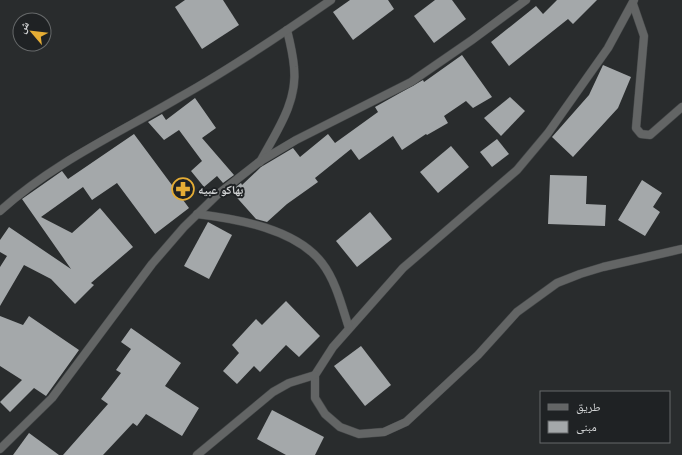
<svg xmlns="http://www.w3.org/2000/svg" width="682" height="455" font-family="'PT Sans','Noto Naskh Arabic',sans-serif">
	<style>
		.building { fill: #a4a8aa }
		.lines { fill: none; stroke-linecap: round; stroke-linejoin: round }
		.street-casing { stroke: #444748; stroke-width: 9 }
		.street { stroke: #636565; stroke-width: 8 }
		.labels { text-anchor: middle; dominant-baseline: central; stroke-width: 4; stroke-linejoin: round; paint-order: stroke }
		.poi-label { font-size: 12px; font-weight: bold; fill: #d1d3d4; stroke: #1f2224; text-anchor: start }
	</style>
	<rect width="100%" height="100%" fill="#292c2d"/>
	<!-- building -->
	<g class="building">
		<path d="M 185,0 L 223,0 L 239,25 L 202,49 L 175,7 Z"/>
		<path d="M 350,0 L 388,0 L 394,9 L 353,40 L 333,12 Z"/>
		<path d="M 435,0 L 452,0 L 466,19 L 434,43 L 414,16 Z"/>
		<path d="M 557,0 L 597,0 L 573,24 L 568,19 L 509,66 L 491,42 L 536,6 L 543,14 Z"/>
		<path d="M 462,55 L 492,97 L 473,108 L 466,101 L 444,116 L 448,123 L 427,135 L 426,134 L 402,150 L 393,136 L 359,160 L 351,149 L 315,178 L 318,182 L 287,204 L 267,222 L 256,219 L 231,191 L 241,183 L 242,185 L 261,167 L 293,148 L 300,157 L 328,134 L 335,143 L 378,112 L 375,107 L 423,80 L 424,82 Z"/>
		<path d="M 603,65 L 631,77 L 618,108 L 573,157 L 552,137 L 589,95 Z"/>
		<path d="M 510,97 L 525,111 L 501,136 L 484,118 Z"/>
		<path d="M 195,98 L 216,128 L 202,138 L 234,175 L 223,183 L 217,176 L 204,187 L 191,171 L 202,161 L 179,130 L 164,140 L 148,122 L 162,114 L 166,120 Z"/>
		<path d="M 134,134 L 189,208 L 155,234 L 117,183 L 92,200 L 83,187 L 41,217 L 72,233 L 100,208 L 133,247 L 91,283 L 94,285 L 75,304 L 51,279 L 24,265 L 0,306 L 0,267 L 7,256 L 0,252 L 0,240 L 9,227 L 71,269 L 22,199 L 62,171 L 68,179 Z"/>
		<path d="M 497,139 L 509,154 L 492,167 L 480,152 Z"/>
		<path d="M 451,146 L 469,167 L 438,193 L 420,172 Z"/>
		<path d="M 550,175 L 587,176 L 586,204 L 606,205 L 605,226 L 548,224 Z"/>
		<path d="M 642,180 L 662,193 L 653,207 L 660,212 L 645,236 L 618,220 Z"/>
		<path d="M 370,212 L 392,239 L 357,267 L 336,241 Z"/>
		<path d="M 208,222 L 232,235 L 209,279 L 184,266 Z"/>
		<path d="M 286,301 L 320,336 L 299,357 L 286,345 L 260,372 L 254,366 L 237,384 L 223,371 L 239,353 L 232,345 L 256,319 L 262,325 Z"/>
		<path d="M 0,316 L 23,325 L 29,316 L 79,350 L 46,396 L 34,388 L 10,412 L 0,402 L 22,380 L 0,366 Z"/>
		<path d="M 131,328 L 181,363 L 165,386 L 199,408 L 182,436 L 146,414 L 137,426 L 133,423 L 103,455 L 63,455 L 108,404 L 101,399 L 121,373 L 116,370 L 131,349 L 121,342 Z"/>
		<path d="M 361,346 L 391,385 L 365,406 L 334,366 Z"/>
		<path d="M 272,410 L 324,437 L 315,455 L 286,455 L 257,439 Z"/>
		<path d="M 29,433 L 59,455 L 13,455 Z"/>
	</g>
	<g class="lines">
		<!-- street casing -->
		<g class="street-casing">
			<g id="street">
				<path d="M 634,0 L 608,48 L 548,133 L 517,170 L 403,268 L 333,347 L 315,375 L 315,398 L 325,414 L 340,427 L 359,434 L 384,432 L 406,422 L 478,355 L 517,312 L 557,283 L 580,274 L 603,267 L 682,249"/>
				<path d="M 633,4 L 644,36 L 636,128 L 641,134 L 650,135 L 682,107"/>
				<path d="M 260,162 C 276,132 298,102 294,67 C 293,55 290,42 287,30"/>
				<path d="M 0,211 C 53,163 119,133 180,97 C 232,68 282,34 331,0"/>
				<path d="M 197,214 C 238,219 296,229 322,263 C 336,281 342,307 349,328"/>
				<path d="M 0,449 L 52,398 L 152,264 L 184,227 L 217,195 L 259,162 L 296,140 L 411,82 L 472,40 L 526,0"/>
				<path d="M 197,455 L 273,392 L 289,383 L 315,375"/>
			</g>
		</g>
		<!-- street -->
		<use href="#street" class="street"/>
	</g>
	<!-- icons -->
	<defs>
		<g id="pharmacy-ring" transform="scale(1.15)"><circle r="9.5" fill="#1f2224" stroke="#e5ad35" stroke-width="1.5"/><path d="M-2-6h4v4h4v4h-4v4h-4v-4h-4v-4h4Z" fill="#e5ad35"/></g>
	</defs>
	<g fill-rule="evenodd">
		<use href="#pharmacy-ring" x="183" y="189"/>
	</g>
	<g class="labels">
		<!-- poi labels -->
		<g class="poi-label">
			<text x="198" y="189">بهاكو عبيه</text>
		</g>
	</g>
	<!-- legend -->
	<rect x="540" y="391" width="130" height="52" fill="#1f2224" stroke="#66696a"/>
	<rect x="548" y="404" width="20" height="6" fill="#636565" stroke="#66696a"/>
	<text x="576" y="411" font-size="12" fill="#d1d3d4">طريق</text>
	<rect x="548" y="421" width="20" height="12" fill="#a4a8aa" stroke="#66696a"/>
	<text x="576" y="431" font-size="12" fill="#d1d3d4">مبنى</text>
	<!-- north arrow -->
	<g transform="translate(32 32) rotate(298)"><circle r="19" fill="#1f2224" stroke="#66696a"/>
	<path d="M0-3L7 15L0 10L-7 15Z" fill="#e5ad35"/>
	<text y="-6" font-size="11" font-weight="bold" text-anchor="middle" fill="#d1d3d4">ش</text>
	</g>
</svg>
